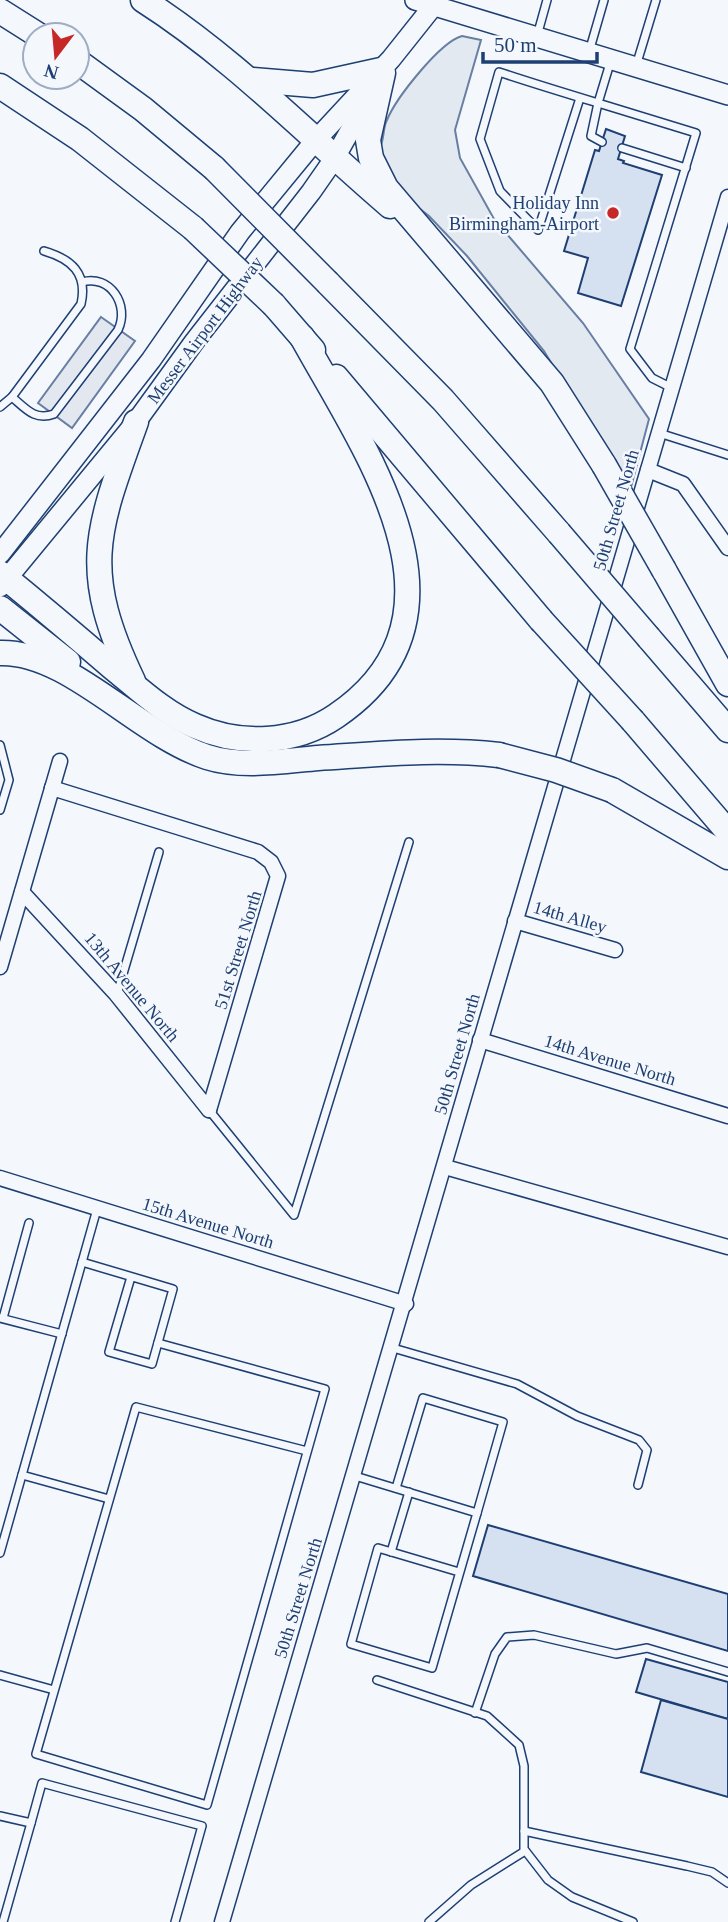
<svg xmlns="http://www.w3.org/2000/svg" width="728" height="1922" font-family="Georgia,serif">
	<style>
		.green { fill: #e3e9f0; stroke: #687fa3; stroke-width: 2 }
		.parking { fill: #e3e8f0; stroke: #687fa3; stroke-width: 2 }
		.building { fill: #d5e0f0; stroke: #1d3f73; stroke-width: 2 }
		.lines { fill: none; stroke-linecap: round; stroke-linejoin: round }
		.lane-casing { stroke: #1d3f73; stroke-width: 10 }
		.street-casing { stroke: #1d3f73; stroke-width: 17 }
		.secondary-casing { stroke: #1d3f73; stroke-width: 22 }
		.highway-casing { stroke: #1d3f73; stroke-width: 27 }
		.lane { stroke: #f4f7fb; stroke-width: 7 }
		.street { stroke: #f4f7fb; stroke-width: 14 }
		.secondary { stroke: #f4f7fb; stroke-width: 19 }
		.highway { stroke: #f4f7fb; stroke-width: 24 }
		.highway-bridge-casing { stroke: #1d3f73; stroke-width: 27; stroke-linecap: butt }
		.highway-bridge { stroke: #f4f7fb; stroke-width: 24 }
		.poi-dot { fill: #c62828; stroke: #f4f7fb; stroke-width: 2.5 }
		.labels { text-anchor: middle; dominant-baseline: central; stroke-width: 5; stroke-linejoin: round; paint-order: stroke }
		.poi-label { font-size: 18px; fill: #1d3f73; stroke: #f4f7fb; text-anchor: end }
		.street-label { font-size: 18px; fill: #1d3f73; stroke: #f4f7fb }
	</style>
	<rect width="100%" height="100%" fill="#f4f7fb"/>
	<!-- green -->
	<path class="green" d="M 462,36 L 481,40 L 455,130 L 460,158 L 494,219 L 583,323 L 649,419 L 630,491 L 544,351 L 467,256 L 429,216 L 402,195 L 378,150 C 385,143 382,129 387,120 C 396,98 440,42 462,36 Z"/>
	<!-- parking -->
	<path class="parking" d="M 101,317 L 135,341 L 72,428 L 38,403 Z"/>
	<!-- building -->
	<g class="building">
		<path d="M 606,129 L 625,136 L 618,159 L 624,161 L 623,163 L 662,175 L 621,306 L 578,293 L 588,258 L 564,251 L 595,150 L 599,151 Z"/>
		<path d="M 488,1525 L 728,1594 L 728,1651 L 473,1576 Z"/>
		<path d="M 646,1659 L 728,1682 L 728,1719 L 636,1692 Z"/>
		<path d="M 661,1700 L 728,1719 L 728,1797 L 641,1772 Z"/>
	</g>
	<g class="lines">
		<!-- lane casing -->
		<g class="lane-casing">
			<g id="lane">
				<path d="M 537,36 L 547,0"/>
				<path d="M 589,52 L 604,0"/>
				<path d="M 611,60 L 598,103 L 696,133 L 630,349 L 652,378 L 672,388"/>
				<path d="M 636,66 L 656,0"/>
				<path d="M 580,98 L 538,230 L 500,191 L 480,139 L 499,72 C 532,83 565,93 598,103 L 591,136 L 602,142"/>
				<path d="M 622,148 L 686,168"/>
				<path d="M 12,397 C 26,409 35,421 54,414 L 118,330 C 130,305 110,274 82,282"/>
				<path d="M 0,407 L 12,397 L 81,304 C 88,273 71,259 44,251"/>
				<path d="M 659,433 L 728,455"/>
				<path d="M 0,745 L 9,780 L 0,810"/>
				<path d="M 117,994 L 159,852"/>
				<path d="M 209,1110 L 294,1215 L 409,842"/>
				<path d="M 82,1262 L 173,1289 L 152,1364 L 109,1352 L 131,1277"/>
				<path d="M 0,1318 L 62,1334"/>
				<path d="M 3,1318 L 29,1223"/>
				<path d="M 158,1343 L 325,1389 L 207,1805 L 36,1754 L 136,1407 L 307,1451"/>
				<path d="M 393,1348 L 517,1384 L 577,1416 L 639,1440 L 647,1450 L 638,1485"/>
				<path d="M 22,1475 L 109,1499"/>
				<path d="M 355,1476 L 477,1513 L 432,1668 L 351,1644 L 378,1548 L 459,1572"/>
				<path d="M 396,1488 L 423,1398 L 503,1422 L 477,1513"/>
				<path d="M 391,1552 L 409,1492"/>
				<path d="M 0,1553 L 97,1209"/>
				<path d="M 0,1675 L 54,1690"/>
				<path d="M 377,1680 L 487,1716 L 519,1745 L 524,1766 L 524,1849 L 548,1880 L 572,1897 L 633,1922"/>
				<path d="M 475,1713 L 495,1654 L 507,1637 L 534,1635 L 616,1654 L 647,1648 L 728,1672"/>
				<path d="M 0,1816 L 31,1823 L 42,1783 L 202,1826 L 175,1922"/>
				<path d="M 524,1831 L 687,1866 L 712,1872 L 728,1883"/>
				<path d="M 3,1922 L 31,1823"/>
				<path d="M 429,1922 L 471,1885 L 525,1851"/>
			</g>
		</g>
		<!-- street casing -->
		<g class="street-casing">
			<g id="street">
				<path d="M 648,470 L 683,484 L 728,548"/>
				<path d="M 52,788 L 258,852 L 271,862 L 278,876 L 209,1110"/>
				<path d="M 22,892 L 116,994 L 209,1110"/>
				<path d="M 515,921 L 615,950"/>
				<path d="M 0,967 L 60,761"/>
				<path d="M 480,1040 L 728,1116"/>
				<path d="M 445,1167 L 728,1247"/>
				<path d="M 0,1178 L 406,1304"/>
				<path d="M 222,1922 L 728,197"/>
			</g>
		</g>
		<!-- secondary casing -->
		<g class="secondary-casing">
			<g id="secondary">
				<path d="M 415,0 L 728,95"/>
				<path d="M 0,554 L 151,360 L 240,232 L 314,142 L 391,59 L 438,0"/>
				<path d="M 0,587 L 136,422 L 194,342 L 311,192 L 334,159 L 373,90"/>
			</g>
		</g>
		<!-- highway casing -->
		<g class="highway-casing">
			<g id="highway">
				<path d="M 143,0 C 234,58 308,136 390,206"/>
				<path d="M 0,11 L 38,35"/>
				<path d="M 77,61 L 143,109 L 214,168"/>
				<path d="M 383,73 L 368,140 L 371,158 L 386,188 L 552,383 L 604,465"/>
				<path d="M 252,80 L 313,85 L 381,70"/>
				<path d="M 0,86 L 80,139 L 193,228"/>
				<path d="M 328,283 L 443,400 L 559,533"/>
				<path d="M 274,305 L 313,350"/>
				<path d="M 336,377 L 541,620"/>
				<path d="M 664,570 L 728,684"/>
				<path d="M 0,573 C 38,604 76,636 113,668 C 139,689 164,713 195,726 C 240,746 295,744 336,716 C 485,615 364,450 302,337"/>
				<path d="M 0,608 L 68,662"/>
				<path d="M 649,638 L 728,730"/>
				<path d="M 0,653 C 69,651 137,734 207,757 C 241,768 283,761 318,758 C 381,754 437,748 499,755"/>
				<path d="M 133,681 C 80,570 96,532 136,422"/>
				<path d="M 633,721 L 728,832"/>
				<path d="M 612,790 L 728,857"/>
			</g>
		</g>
		<!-- lane -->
		<use href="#lane" class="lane"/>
		<!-- street -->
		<use href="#street" class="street"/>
		<!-- secondary -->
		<use href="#secondary" class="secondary"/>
		<!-- highway -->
		<use href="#highway" class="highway"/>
		<!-- highway-bridge casing -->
		<g class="highway-bridge-casing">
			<g id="highway-bridge">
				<path d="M 214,168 L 328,283"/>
				<path d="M 193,228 L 274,305"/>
				<path d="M 604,465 L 664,570"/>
				<path d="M 559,533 L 649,638"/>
				<path d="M 541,620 L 633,721"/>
				<path d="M 499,755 L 556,770 L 612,790"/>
			</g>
		</g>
		<!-- highway-bridge -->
		<use href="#highway-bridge" class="highway-bridge"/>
	</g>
	<!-- markers -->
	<circle class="poi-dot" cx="613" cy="213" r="7"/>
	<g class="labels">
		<!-- poi labels -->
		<g class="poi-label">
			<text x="599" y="203">Holiday Inn<tspan x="599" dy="21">Birmingham-Airport</tspan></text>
		</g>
		<!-- street labels -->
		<g class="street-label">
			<text transform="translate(205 330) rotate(-53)">Messer Airport Highway</text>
			<text transform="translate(616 510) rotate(-74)">50th Street North</text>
			<text transform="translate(570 917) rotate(16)">14th Alley</text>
			<text transform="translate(238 950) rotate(-73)">51st Street North</text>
			<text transform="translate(132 987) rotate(50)">13th Avenue North</text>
			<text transform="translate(457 1054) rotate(-74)">50th Street North</text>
			<text transform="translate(610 1060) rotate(17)">14th Avenue North</text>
			<text transform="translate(208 1223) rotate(17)">15th Avenue North</text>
			<text transform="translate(298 1598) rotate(-73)">50th Street North</text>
		</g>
	</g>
	<!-- north arrow -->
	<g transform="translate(56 56) rotate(196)"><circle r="33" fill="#f4f7fb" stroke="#9eadc5" stroke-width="2"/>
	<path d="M0-5L12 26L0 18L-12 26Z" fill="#c62828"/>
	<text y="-10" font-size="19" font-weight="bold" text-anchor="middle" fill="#1d3f73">N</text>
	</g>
	<!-- scale -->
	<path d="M483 52v10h114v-10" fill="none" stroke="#1d3f73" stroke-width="3.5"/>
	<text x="494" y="52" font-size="21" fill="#1d3f73" stroke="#f4f7fb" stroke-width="5" paint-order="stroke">50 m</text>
</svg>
